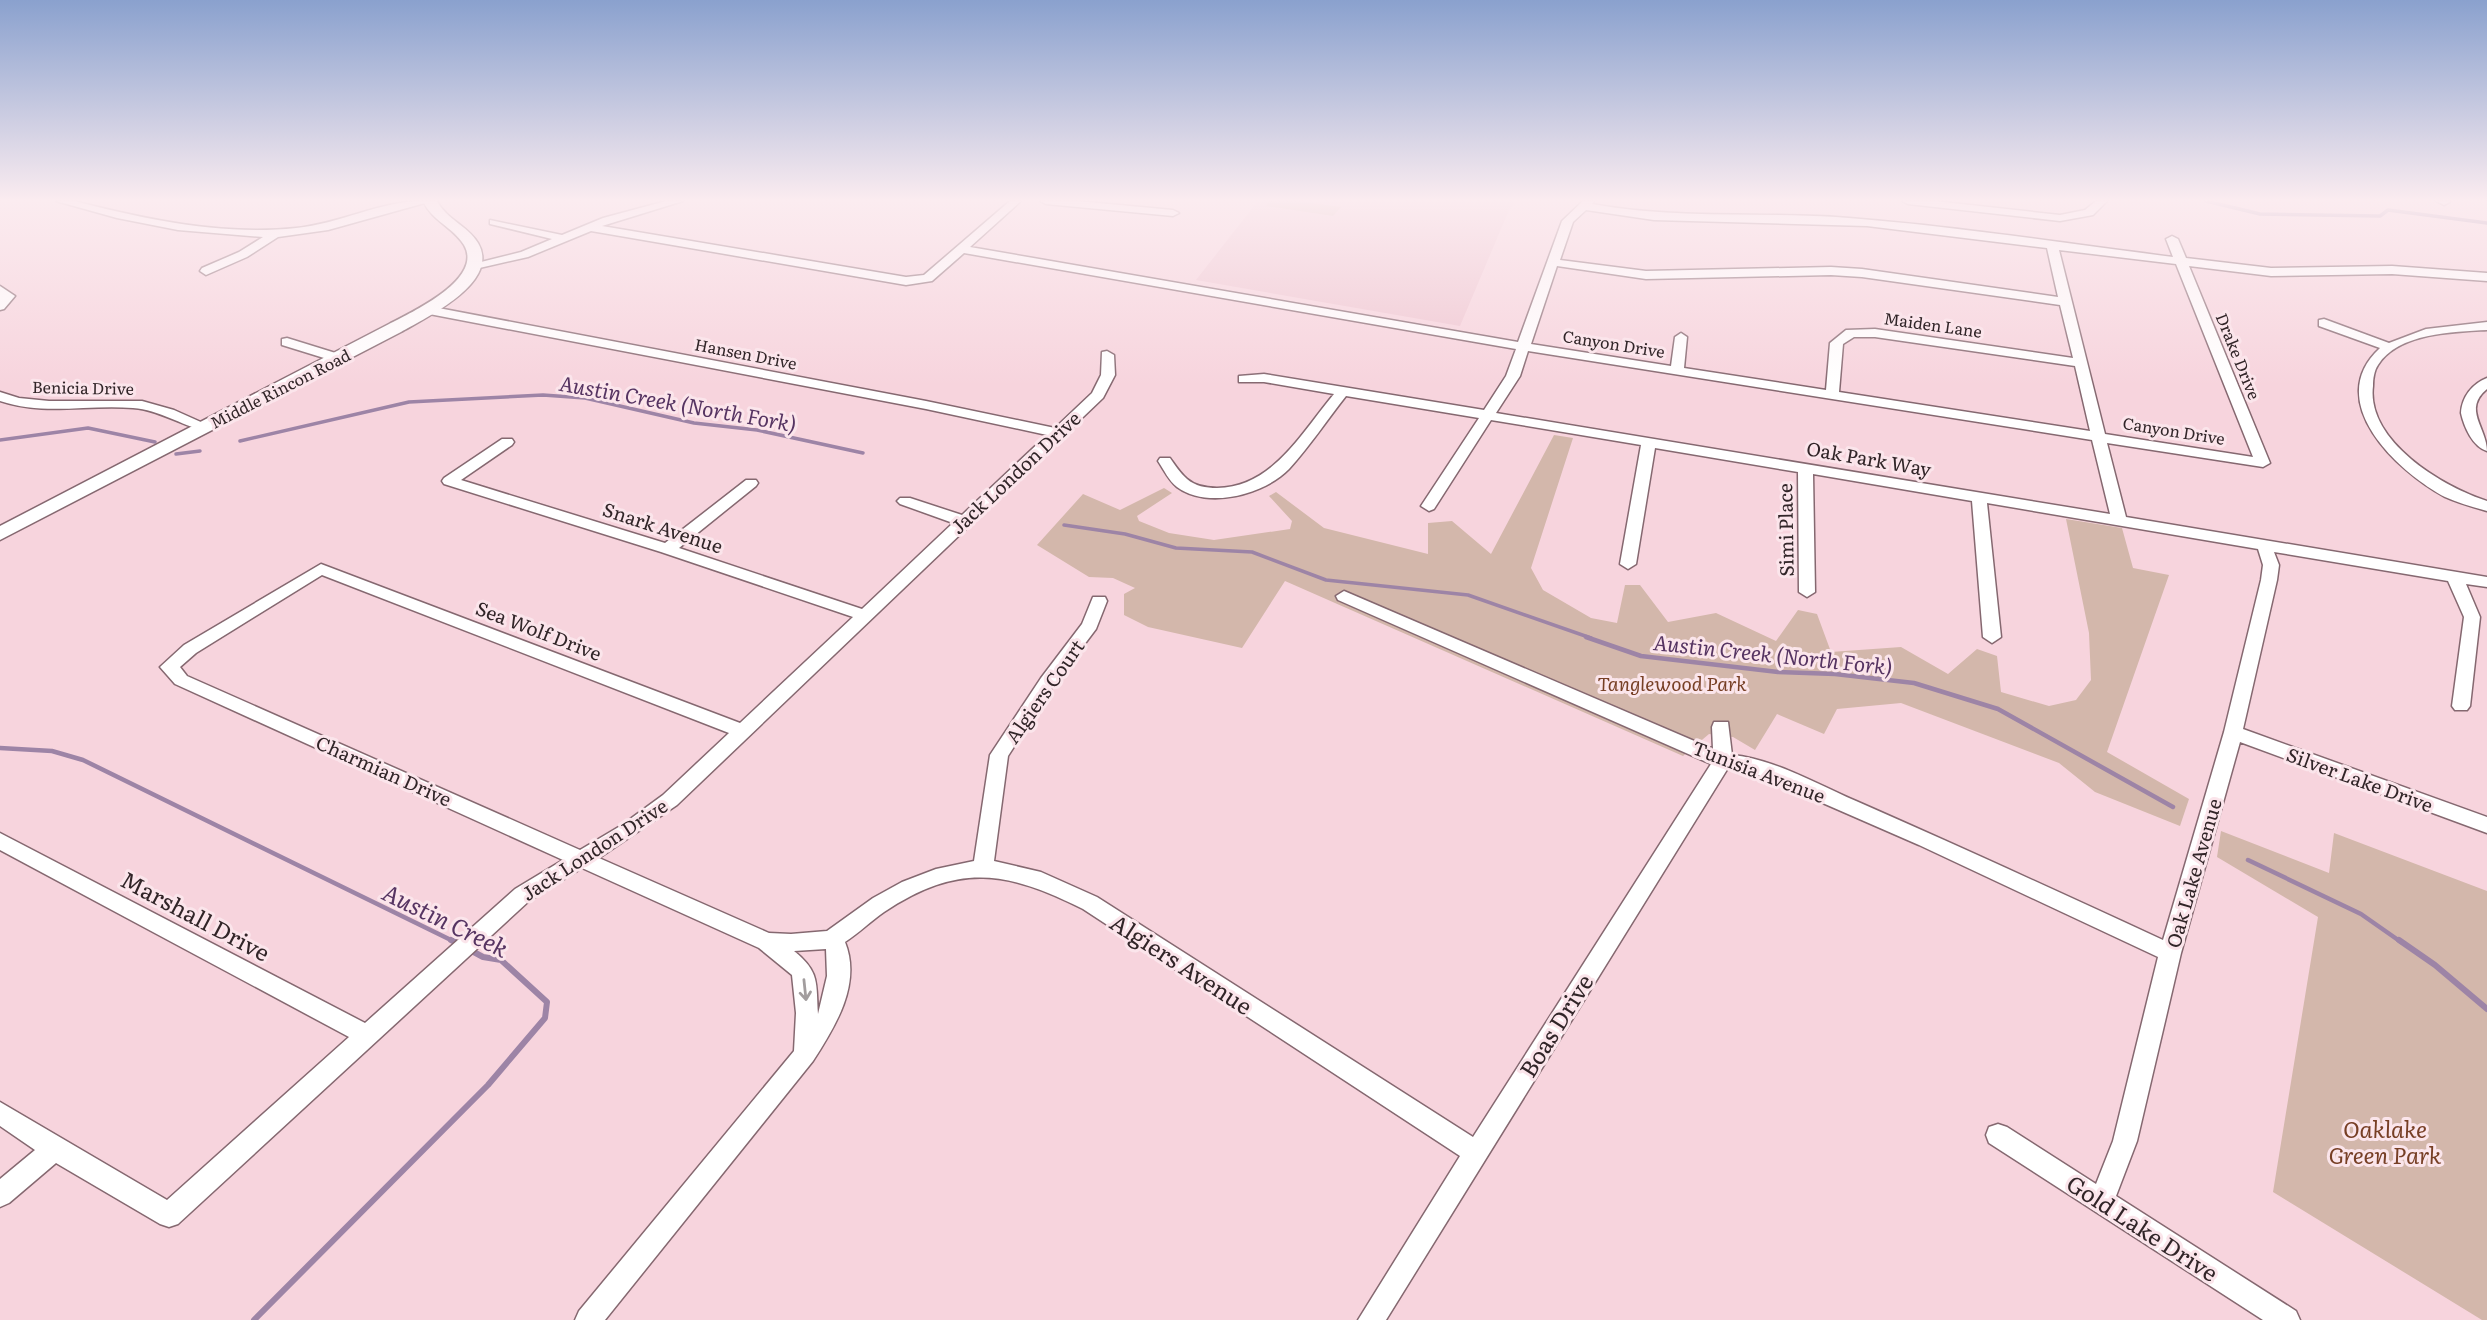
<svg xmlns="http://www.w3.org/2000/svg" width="2487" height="1320" font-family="Literata,serif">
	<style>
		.built { fill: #efc6d1 }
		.green { fill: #d3b7ab }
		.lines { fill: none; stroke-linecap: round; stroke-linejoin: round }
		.stream-far2 { stroke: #9d84a6; stroke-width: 3.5 }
		.stream-far1 { stroke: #9d84a6; stroke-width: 4.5 }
		.stream { stroke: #9d84a6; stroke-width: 6 }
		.minor-casing { stroke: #856870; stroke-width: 3 }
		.tertiary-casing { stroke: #856870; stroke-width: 3 }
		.minor { fill: #fff; fill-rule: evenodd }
		.tertiary { fill: #fff; fill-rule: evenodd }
		.oneway { stroke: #a29d9e }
		.labels { text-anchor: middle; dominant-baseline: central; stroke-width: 6; stroke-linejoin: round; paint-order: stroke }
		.far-street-label { font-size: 16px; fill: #312528; stroke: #fbe5eb }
		.street-label { font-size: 19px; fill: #312528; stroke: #fbe5eb }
		.park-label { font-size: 19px; font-style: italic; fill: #773f25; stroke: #fbe5eb }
		.water-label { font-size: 21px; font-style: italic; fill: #563462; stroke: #fbe5eb }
		.near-street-label { font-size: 23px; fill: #312528; stroke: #fbe5eb }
		.near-park-label { font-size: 23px; font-style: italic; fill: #773f25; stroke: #fbe5eb }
		.near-water-label { font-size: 24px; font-style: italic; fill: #563462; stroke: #fbe5eb }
	</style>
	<rect width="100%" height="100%" fill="#f7d4dd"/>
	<!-- built -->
	<path class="built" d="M 1258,201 L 1518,201 L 1509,210 L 1460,326 L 1196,280 Z"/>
	<!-- green -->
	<g class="green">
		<path d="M 1269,201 L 1296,201 L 1341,207 L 1333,216 L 1266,206 Z"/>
		<path d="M 1554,435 L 1573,438 L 1531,568 L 1543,590 L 1591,618 L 1617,623 L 1625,585 L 1640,585 L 1668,622 L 1716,613 L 1776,641 L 1798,610 L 1817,614 L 1831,652 L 1901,647 L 1948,674 L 1977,649 L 1997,656 L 2001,692 L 2049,706 L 2076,700 L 2091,680 L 2089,633 L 2066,519 L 2122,528 L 2133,568 L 2169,575 L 2107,752 L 2189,799 L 2180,826 L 2095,792 L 2059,763 L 1901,703 L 1837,709 L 1824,734 L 1777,714 L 1755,750 L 1733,737 L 1709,734 L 1683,756 L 1285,581 L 1242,648 L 1148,627 L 1124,615 L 1124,594 L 1135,588 L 1113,578 L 1089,577 L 1037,545 L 1083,494 L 1120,510 L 1164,488 L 1172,493 L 1137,516 L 1139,521 L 1169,533 L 1214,540 L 1290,529 L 1292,521 L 1269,496 L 1276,492 L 1324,528 L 1428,554 L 1428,523 L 1452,521 L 1491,554 Z"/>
		<path d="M 2221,831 L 2329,873 L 2334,833 L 2487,891 L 2487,1320 L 2482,1320 L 2273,1192 L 2318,917 L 2217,857 Z"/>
	</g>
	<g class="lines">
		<!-- stream-far2 -->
		<g class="stream-far2">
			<path d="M 2206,201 L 2260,214 L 2380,216 L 2388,210 L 2487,223"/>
			<path d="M 0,440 L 88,428 L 155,442"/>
			<path d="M 240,441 L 409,402 L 543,395 L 585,398 L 694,423 L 757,430 L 863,453"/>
			<path d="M 176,454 L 200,451"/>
			<path d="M 1064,525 L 1125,534 L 1176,548 L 1252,552 L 1326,580 L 1468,595 L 1591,638"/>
		</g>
		<!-- stream-far1 -->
		<g class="stream-far1">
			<path d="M 1586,637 L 1641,656 L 1778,672 L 1835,674 L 1914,683 L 1998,709 L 2173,807"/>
			<path d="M 0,748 L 52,751 L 83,760 L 455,942"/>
			<path d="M 2248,860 L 2361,914 L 2401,942"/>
		</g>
		<!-- stream -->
		<g class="stream">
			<path d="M 451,940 L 459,944"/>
			<path d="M 2399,940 L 2435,965 L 2487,1009"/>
			<path d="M 254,1320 L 488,1085 L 545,1018 L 547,1002 L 501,960 L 483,957 L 470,950"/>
		</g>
		<!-- minor casing -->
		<g class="minor-casing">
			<g id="minor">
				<path d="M 56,201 L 74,201 C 145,219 222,236 296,228 C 341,224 386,198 432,201 L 328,230 L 278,237 L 247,257 L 206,275 L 200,271 L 202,268 L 239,252 L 263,237 L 178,230 L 117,218 Z"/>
				<path d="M 666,201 L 683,201 L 602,226 L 906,277 L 924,275 L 1010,201 L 1021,201 L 970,247 L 1518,342 L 1562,221 L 1583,201 L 1594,201 L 1592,204 C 1673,219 1754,212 1836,217 C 1948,225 2061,243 2173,257 L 2166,239 L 2172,236 L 2178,239 L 2186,258 L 2271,268 L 2392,266 L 2487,273 L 2487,281 L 2392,274 L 2271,276 L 2189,266 L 2270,463 L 2263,467 L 2107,443 L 2126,517 L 2487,577 L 2487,587 L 2466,584 L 2480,617 L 2470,706 L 2467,710 L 2455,710 L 2452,706 L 2464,617 L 2448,581 L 2274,552 L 2279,565 L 2277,580 L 2243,729 L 2487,817 L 2487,833 L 2240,742 L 2181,953 L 2137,1141 L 2116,1196 L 2296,1311 L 2300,1320 L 2263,1320 L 1989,1143 L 1986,1135 L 1989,1127 L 1998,1124 L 2007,1127 L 2096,1184 L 2113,1141 L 2158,957 L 1919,845 L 1763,777 L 1744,770 L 1728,768 L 1386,1320 L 1358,1320 L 1460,1156 L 1083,909 C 1007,871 959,862 884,912 C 871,921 859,933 845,942 C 862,984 835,1027 813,1061 L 605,1320 L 575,1320 L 579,1311 L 794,1051 L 796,1013 L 792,975 L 759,948 L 582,868 L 529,901 L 178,1224 L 169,1227 L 160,1224 L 56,1163 L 9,1203 L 0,1207 L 0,1179 L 35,1150 L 0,1126 L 0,1102 L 167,1200 L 349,1037 L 0,850 L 0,833 L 365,1023 L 515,889 L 563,860 L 175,684 L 160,667 L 184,645 L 321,564 L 740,723 L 853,617 L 661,552 L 444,484 L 442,481 L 444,478 L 502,439 L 512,439 L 514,442 L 512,445 L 461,480 L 665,543 L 746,480 L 756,480 L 758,483 L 756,486 L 679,548 L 862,609 L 953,523 L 900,504 L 897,501 L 900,498 L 910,498 L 962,515 L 1047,435 L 926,409 L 424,313 L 422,310 L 428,306 L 926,401 L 1055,428 L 1092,393 L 1101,375 L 1102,352 L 1107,351 L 1114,355 L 1115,375 L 1103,398 L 677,805 L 599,858 L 769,933 L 791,934 L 827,931 L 873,898 L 902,882 L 936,869 L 974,861 L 990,755 L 1041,678 L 1082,624 L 1093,597 L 1105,597 L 1107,601 L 1096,629 L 1053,686 L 1008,756 L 994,861 L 1041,872 L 1097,897 L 1473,1137 L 1711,764 L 1338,600 L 1336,596 L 1344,591 L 1713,749 L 1712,727 L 1714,722 L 1728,722 L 1732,755 C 1775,759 1818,785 1856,801 C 1959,846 2061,893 2163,940 L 2224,732 L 2261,580 L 2263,565 L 2258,549 L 1987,503 L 2001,637 L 1992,643 L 1983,637 L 1972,501 L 1813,474 L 1815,592 L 1807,597 L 1799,592 L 1798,472 L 1655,448 L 1636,564 L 1628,569 L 1620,564 L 1641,445 L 1491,420 L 1434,509 L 1429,511 L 1421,506 L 1479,418 L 1346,396 C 1327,420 1310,446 1289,469 C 1265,494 1208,510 1177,487 C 1169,481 1164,470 1158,461 L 1160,458 L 1170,458 C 1175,465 1180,473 1187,479 C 1195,486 1206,488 1217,488 C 1273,487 1302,432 1334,394 L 1264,382 L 1239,382 L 1239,376 L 1264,374 L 1484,410 L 1506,376 L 1516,349 L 964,253 L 932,281 L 906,285 L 591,231 L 528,257 L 475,269 L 469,265 L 521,252 L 552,239 L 490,224 L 490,220 L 562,235 L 603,218 ZM 1586,210 L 1654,220 L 1867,226 L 2047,248 L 2058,297 L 1862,269 L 1831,267 L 1646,271 L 1560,260 L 1573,222 ZM 2059,250 L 2176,264 L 2253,457 L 2105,434 ZM 1557,266 L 1646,279 L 1831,275 L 1862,277 L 2060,305 L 2073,358 L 1875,329 L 1846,330 L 1830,343 L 1826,390 L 1684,368 L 1687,337 L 1681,333 L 1675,337 L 1671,366 L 1531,344 ZM 1854,337 L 1875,337 L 2075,366 L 2090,431 L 1839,392 L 1843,344 ZM 1528,351 L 2092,440 L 2110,514 L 1496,413 L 1520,376 ZM 322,575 L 729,733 L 663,795 L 622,825 L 580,850 L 187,676 L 180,667 L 196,653 ZM 826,949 L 827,976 L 818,1014 C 816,983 820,972 794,951 Z"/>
				<path d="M 1040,201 L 1077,201 L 1173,210 L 1179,213 L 1173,216 L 1046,204 Z"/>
				<path d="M 1902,201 L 1934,201 L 2060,215 L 2085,210 L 2096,201 L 2107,201 L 2093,215 L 2060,221 L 1908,204 Z"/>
				<path d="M 2436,201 L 2449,201 L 2450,202 L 2444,205 Z"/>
				<path d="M 0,286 L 15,296 L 4,309 L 0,310 Z"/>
				<path d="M 2324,319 L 2389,343 L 2426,329 L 2487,322 L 2487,330 C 2453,332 2398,333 2378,365 C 2374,371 2373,379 2373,386 C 2366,441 2443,487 2487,501 L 2487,511 C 2473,507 2458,503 2445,497 C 2397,471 2322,401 2380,348 L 2319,326 L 2319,320 Z"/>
				<path d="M 287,338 L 342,355 L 344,358 L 337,362 L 282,345 L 282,339 Z"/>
				<path d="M 2487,378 L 2487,389 C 2462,409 2487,428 2487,451 C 2473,447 2464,427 2461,413 C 2462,397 2472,384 2487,378 Z"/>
				<path d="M 0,392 L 19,398 L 49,401 L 142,401 L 174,410 L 212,427 L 205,431 C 181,425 159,410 133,408 C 88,404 44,416 0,401 Z"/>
			</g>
		</g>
		<!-- tertiary casing -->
		<g class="tertiary-casing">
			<path id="tertiary" d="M 423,201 L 437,201 C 446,219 468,226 478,243 C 501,282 427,317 401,332 L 0,540 L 0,526 L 389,324 C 412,312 484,279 464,245 C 453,227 432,221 423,201 Z"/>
		</g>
		<!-- minor -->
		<use href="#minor" class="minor"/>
		<!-- tertiary -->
		<use href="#tertiary" class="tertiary"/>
	</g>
	<!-- one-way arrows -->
	<defs><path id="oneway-shaft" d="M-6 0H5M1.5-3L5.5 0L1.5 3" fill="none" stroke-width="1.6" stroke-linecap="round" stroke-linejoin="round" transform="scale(1.75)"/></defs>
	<use class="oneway" href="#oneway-shaft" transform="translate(805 990) rotate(84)"/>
	<!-- sky -->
	<linearGradient id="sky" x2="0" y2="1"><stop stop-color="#8aa1ce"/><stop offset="0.52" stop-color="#fbecf0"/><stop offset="1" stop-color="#fbecf0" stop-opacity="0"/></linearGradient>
	<rect width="2487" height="385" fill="url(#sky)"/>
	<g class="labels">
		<!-- far-street labels -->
		<g class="far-street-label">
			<text transform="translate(1933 324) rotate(8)">Maiden Lane</text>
			<text transform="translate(1614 343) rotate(9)">Canyon Drive</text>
			<text transform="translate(746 353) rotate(11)">Hansen Drive</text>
			<text transform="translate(2239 356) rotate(68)">Drake Drive</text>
			<text transform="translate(83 387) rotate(1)">Benicia Drive</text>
			<text transform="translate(280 388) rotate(-27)">Middle Rincon Road</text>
			<text transform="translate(2174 430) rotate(9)">Canyon Drive</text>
		</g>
		<!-- street labels -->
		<g class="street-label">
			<text transform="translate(1869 458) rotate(10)">Oak Park Way</text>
			<text transform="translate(1015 472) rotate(-43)">Jack London Drive</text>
			<text transform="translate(663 527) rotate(18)">Snark Avenue</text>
			<text transform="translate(1785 530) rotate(-91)">Simi Place</text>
			<text transform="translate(539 630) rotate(21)">Sea Wolf Drive</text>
			<text transform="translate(1044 691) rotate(-55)">Algiers Court</text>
			<text transform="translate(384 770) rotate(24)">Charmian Drive</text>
			<text transform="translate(1759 771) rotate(21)">Tunisia Avenue</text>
			<text transform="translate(2360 779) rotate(20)">Silver Lake Drive</text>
			<text transform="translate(594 849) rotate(-33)">Jack London Drive</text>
			<text transform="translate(2193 873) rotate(-74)">Oak Lake Avenue</text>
		</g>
		<!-- park labels -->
		<g class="park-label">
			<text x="1672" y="683">Tanglewood Park</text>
		</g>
		<!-- water labels -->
		<g class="water-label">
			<text transform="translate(678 402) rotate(10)">Austin Creek (North Fork)</text>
			<text transform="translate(1773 653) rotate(6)">Austin Creek (North Fork)</text>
		</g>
		<!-- near-street labels -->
		<g class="near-street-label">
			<text transform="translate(196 915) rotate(28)">Marshall Drive</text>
			<text transform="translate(1182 963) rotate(33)">Algiers Avenue</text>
			<text transform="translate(1555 1025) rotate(-58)">Boas Drive</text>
			<text transform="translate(2143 1227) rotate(33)">Gold Lake Drive</text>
		</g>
		<!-- near-park labels -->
		<g class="near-park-label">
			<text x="2385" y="1128">Oaklake<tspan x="2385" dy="26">Green Park</tspan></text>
		</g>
		<!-- near-water labels -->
		<g class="near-water-label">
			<text transform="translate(446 919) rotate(26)">Austin Creek</text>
		</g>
	</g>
</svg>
